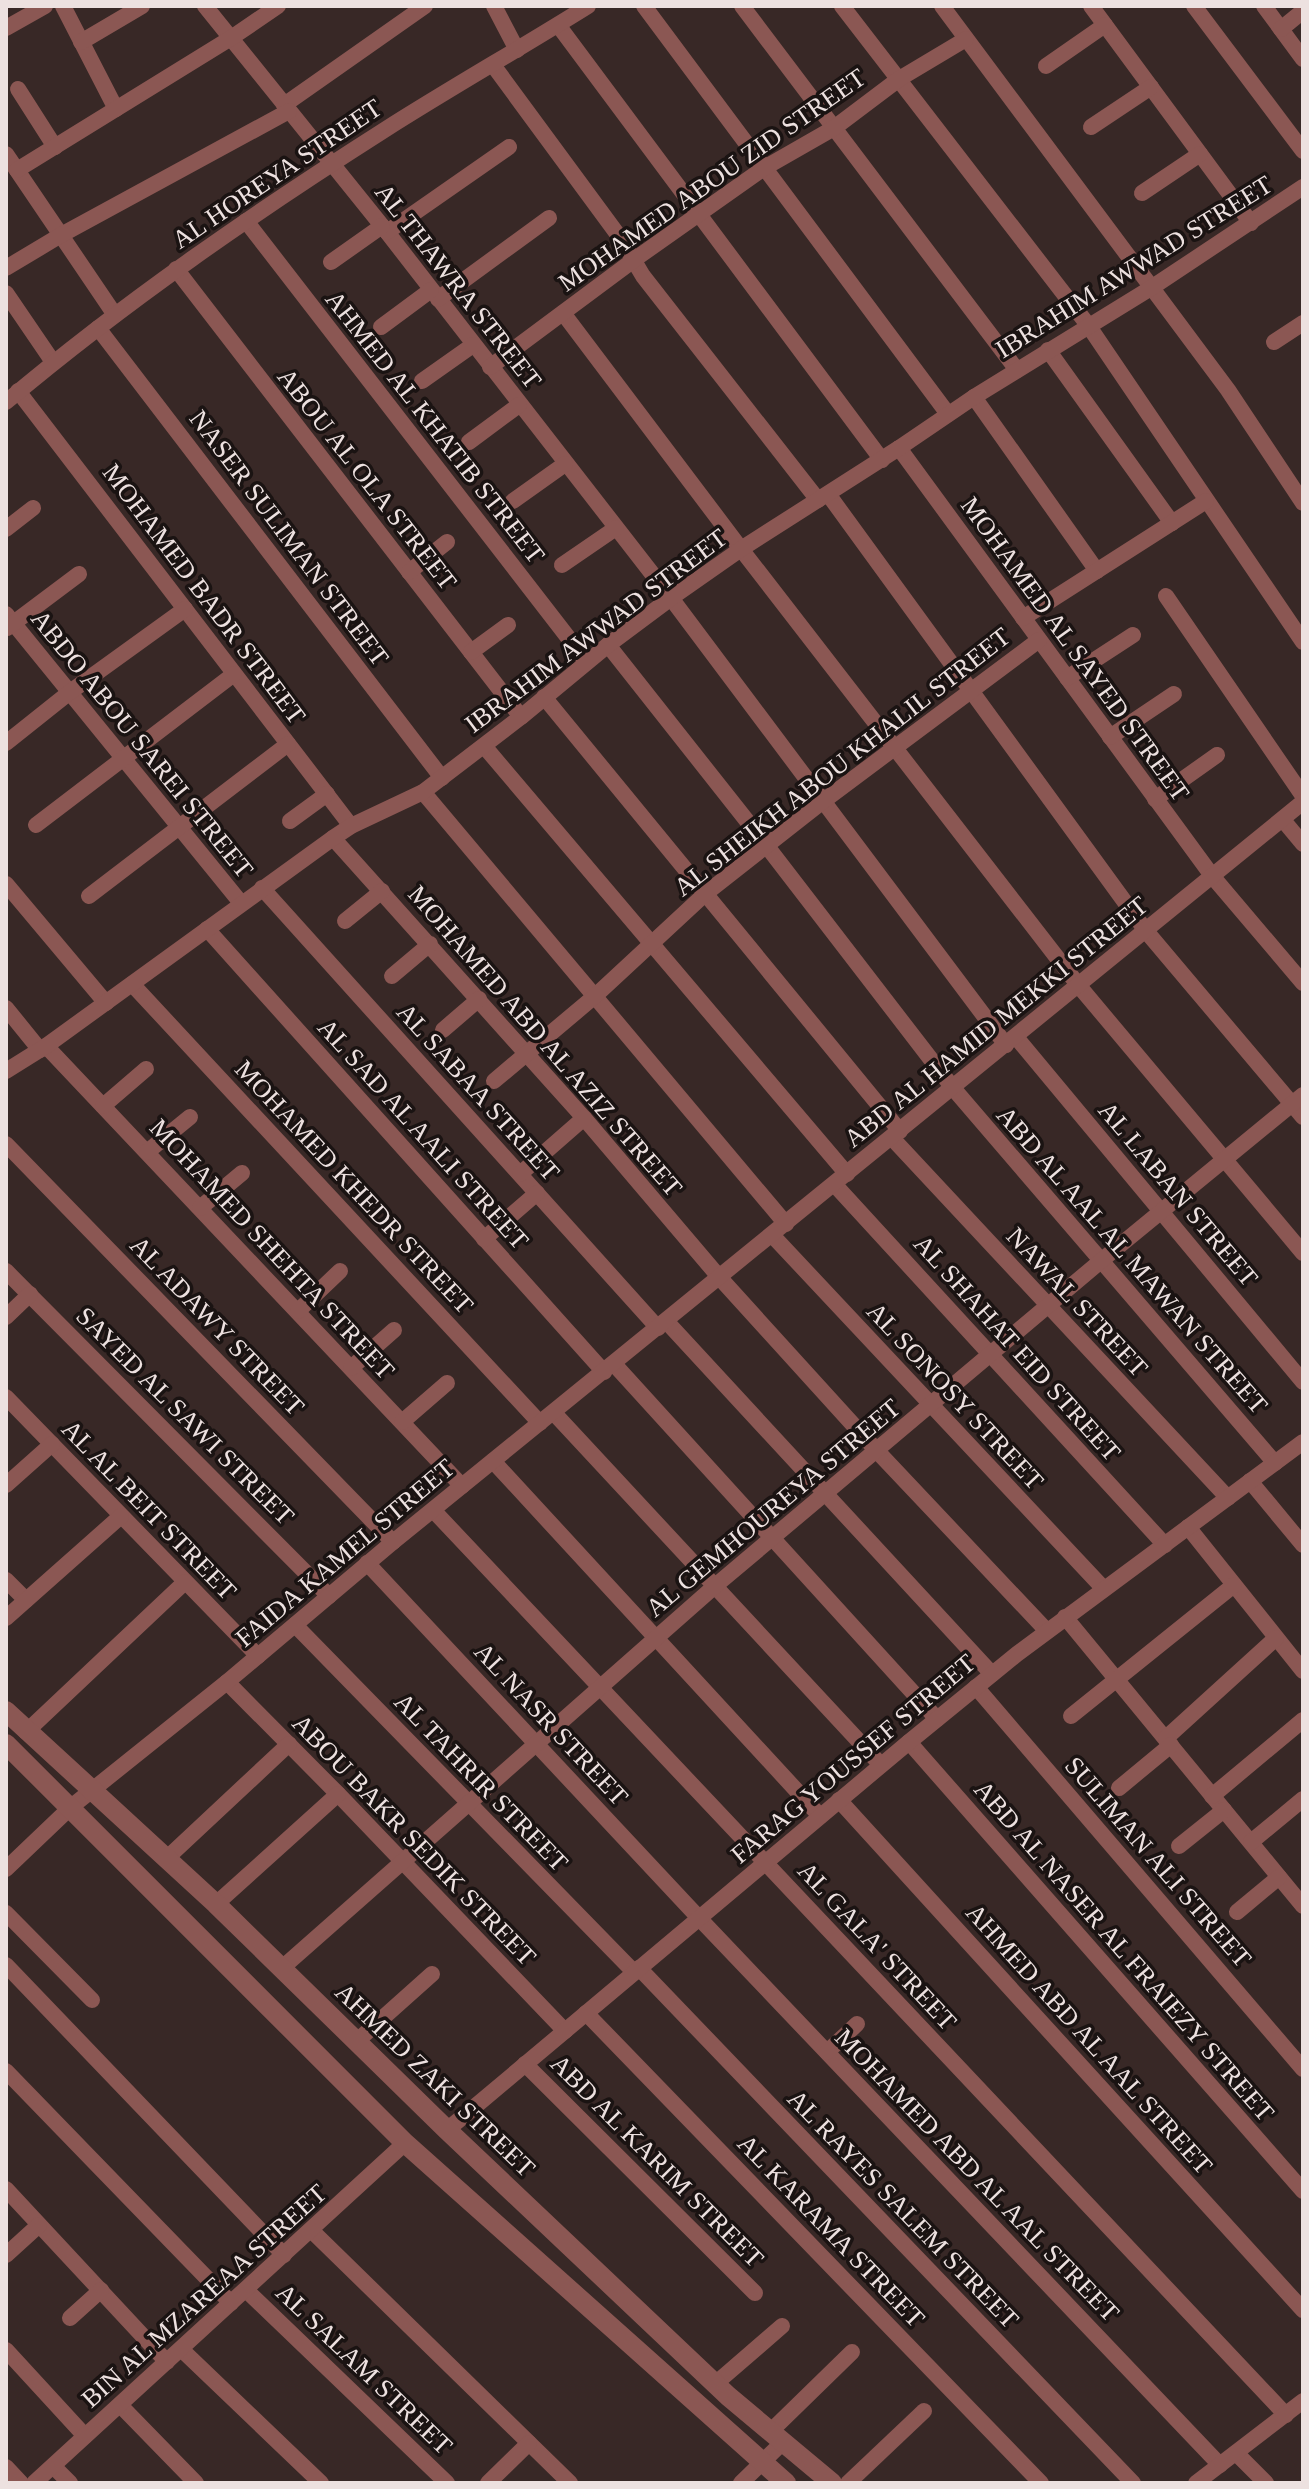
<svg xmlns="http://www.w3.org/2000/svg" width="1309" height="2489" font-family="Georgia,serif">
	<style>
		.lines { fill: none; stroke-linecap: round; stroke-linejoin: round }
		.minor { stroke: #8b5753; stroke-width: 16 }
		.tertiary { stroke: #8b5753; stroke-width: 20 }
		.labels { text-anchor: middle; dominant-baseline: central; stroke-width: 7; stroke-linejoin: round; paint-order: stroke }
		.street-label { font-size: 26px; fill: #ede1e0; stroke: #1a1312 }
	</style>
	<rect width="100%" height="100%" fill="#382826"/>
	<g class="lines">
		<!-- minor -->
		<g class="minor">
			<path d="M 63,6 L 116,109"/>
			<path d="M 205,6 L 387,232 L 671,598 L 1006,1045"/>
			<path d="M 494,6 L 517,50"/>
			<path d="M 644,6 L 948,414"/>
			<path d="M 742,6 L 1017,370"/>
			<path d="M 842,6 L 1088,325 L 1303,642"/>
			<path d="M 942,6 L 1228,390 L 1303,503"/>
			<path d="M 1091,6 L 1251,223"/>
			<path d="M 1194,6 L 1303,151"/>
			<path d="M 1264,6 L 1303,59"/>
			<path d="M 558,25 L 882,460"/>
			<path d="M 6,28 L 45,6"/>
			<path d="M 1281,29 L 1303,11"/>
			<path d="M 81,42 L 142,6"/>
			<path d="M 493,65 L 621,239 L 643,276 L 818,500"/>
			<path d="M 1046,66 L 1105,25"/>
			<path d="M 18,89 L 55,147"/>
			<path d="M 284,105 L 425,6"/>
			<path d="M 1091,127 L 1151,87"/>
			<path d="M 6,154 L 115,315"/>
			<path d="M 17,170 L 231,38 L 278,6"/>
			<path d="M 1142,193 L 1200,154"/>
			<path d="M 246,221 L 587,662"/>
			<path d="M 387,232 L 509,147"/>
			<path d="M 331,262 L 382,226"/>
			<path d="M 6,268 L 61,235 L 289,111"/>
			<path d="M 176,269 L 521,717"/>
			<path d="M 6,293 L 53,362"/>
			<path d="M 438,299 L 549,218"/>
			<path d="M 563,313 L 741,549 L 1079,986 L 1303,1253"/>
			<path d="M 381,327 L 431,290"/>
			<path d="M 98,328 L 442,778"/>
			<path d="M 1274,342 L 1303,323"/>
			<path d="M 1048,350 L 1172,523"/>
			<path d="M 490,367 L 635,259 L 764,168 L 834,128 L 899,79 L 966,39"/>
			<path d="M 422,381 L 473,345"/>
			<path d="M 18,391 L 351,826"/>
			<path d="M 974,397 L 1097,571"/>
			<path d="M 6,402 C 126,301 254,213 386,129 C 452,87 521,48 588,6"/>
			<path d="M 469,442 L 519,405"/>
			<path d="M 899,448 L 1213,877 L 1303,983"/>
			<path d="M 828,494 L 1146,931 L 1303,1117"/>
			<path d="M 513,501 L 565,464"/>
			<path d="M 6,529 L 33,508"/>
			<path d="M 562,565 L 616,528"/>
			<path d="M 409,572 L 447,542"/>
			<path d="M 1166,596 L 1303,796"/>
			<path d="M 6,614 L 241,903"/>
			<path d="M 1023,618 L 1206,501"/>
			<path d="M 7,628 L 79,574"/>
			<path d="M 608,645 L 766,845 L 953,1088 L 1275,1463"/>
			<path d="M 471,652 L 508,625"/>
			<path d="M 1067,678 L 1133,635"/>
			<path d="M 544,697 L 900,1131"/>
			<path d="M 1110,737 L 1174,694"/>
			<path d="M 6,743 L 70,692 L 185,609"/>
			<path d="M 484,746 L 847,1174"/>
			<path d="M 423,792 L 786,1224"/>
			<path d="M 1155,799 L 1217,755"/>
			<path d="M 1283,820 L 1303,844"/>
			<path d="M 290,821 L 327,794"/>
			<path d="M 36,825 L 234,674"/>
			<path d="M 333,838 L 584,1118 L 720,1278 L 877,1451 L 1047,1631"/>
			<path d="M 6,884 L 106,1003"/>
			<path d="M 262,888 L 658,1328"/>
			<path d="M 89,896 L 288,744"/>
			<path d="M 345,921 L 382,891"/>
			<path d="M 207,929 L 604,1372"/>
			<path d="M 392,976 L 430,944"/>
			<path d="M 132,984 L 540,1423"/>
			<path d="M 6,1008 L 40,1050"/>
			<path d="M 443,1030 L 479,999"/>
			<path d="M 1016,1037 L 1303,1382"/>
			<path d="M 46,1046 L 462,1486"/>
			<path d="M 6,1071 L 46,1046 L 333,838 L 351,826 L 423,792 L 521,717 L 608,645 L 671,598 L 741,549 L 899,448 L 974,397 L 1151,288 L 1303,187"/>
			<path d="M 494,1081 L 595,996 L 705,894 L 822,802 L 1039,640"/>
			<path d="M 103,1106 L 146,1069"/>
			<path d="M 892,1138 L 1228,1498"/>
			<path d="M 6,1144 L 393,1542"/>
			<path d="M 147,1152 L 190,1117"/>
			<path d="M 520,1174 L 584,1118"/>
			<path d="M 835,1185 L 1165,1545"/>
			<path d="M 200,1208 L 242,1173"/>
			<path d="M 772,1235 L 1104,1589"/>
			<path d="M 484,1239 L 537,1193"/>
			<path d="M 6,1271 L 329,1596"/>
			<path d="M 298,1311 L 340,1271"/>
			<path d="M 6,1317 L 30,1294"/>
			<path d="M 666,1321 L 992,1674"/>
			<path d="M 614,1364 L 937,1719"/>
			<path d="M 351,1368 L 394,1330"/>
			<path d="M 6,1397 L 258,1656"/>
			<path d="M 554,1413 L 881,1765"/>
			<path d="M 402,1422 L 447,1383"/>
			<path d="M 493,1461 L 820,1816"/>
			<path d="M 1250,1481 L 1303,1545"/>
			<path d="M 6,1485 L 52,1444"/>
			<path d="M 433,1510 L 1286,2415"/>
			<path d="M 1188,1527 L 1303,1671"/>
			<path d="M 367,1563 L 699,1918 L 1220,2465"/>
			<path d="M 6,1580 L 26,1600"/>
			<path d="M 1065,1617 L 1303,1906"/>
			<path d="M 6,1618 L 121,1516"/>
			<path d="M 295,1625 L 634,1972"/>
			<path d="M 227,1682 L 338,1794 L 565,2031"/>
			<path d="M 976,1687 L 1303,2069"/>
			<path d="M 1071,1716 L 1234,1585"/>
			<path d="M 26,1732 L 185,1582"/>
			<path d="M 1166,1738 L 1276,1638"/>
			<path d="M 909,1742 L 1303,2191"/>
			<path d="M 1119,1788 L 1171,1745"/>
			<path d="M 1212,1796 L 1303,1720"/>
			<path d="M 839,1800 L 1303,2310"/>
			<path d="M 1251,1842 L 1303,1799"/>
			<path d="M 1179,1846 L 1224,1810"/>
			<path d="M 166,1859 L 289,1744"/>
			<path d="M 6,1869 L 71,1807 L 227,1682 L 393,1542 L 1303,802"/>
			<path d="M 216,1904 L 338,1794"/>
			<path d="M 1237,1912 L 1279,1877"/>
			<path d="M 6,1913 L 92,2000"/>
			<path d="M 6,1965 L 284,2255"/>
			<path d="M 282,1968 L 715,1586 L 1102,1260 L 1303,1095"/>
			<path d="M 639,1968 L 1133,2483"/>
			<path d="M 586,2013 L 1041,2483"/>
			<path d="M 357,2041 L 432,1974"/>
			<path d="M 827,2052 L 857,2024"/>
			<path d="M 525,2064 L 755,2293"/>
			<path d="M 6,2071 L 231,2303"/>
			<path d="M 447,2130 L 909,1742 L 1017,1654 L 1303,1442"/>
			<path d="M 6,2189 L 167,2362"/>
			<path d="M 311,2230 L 570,2483"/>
			<path d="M 6,2255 L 39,2225"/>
			<path d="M 246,2290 L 447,2483"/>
			<path d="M 70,2318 L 101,2290"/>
			<path d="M 181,2349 L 321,2483"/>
			<path d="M 6,2350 L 85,2436"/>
			<path d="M 715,2384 L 782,2326"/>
			<path d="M 120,2405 L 196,2483"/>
			<path d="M 770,2432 L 852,2352"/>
			<path d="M 1236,2453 L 1266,2483"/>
			<path d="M 53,2466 L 70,2483"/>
			<path d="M 6,2467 L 21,2483"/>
			<path d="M 34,2483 L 405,2143"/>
			<path d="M 488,2483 L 529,2443"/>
			<path d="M 741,2483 L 782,2443"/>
			<path d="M 848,2483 L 924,2411"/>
			<path d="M 1196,2483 L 1303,2401"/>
		</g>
		<!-- tertiary -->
		<g class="tertiary">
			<path d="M 6,1711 L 216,1904 L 447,2130 L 728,2396 L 832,2483"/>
			<path d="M 6,1744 L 405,2143 L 786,2483"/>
		</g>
	</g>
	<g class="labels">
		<!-- street labels -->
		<g class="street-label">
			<text transform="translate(277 174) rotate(-34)">AL HOREYA STREET</text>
			<text transform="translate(712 180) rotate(-35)">MOHAMED ABOU ZID STREET</text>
			<text transform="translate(1134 267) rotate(-32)">IBRAHIM AWWAD STREET</text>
			<text transform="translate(458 286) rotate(52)">AL THAWRA STREET</text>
			<text transform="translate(435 427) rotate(52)">AHMED AL KHATIB STREET</text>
			<text transform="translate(367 479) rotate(52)">ABOU AL OLA STREET</text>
			<text transform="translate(289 538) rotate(53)">NASER SULIMAN STREET</text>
			<text transform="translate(204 594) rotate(53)">MOHAMED BADR STREET</text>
			<text transform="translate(596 631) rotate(-37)">IBRAHIM AWWAD STREET</text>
			<text transform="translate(1075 649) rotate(54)">MOHAMED AL SAYED STREET</text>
			<text transform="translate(142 744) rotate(51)">ABDO ABOU SAREI STREET</text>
			<text transform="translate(842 762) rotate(-38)">AL SHEIKH ABOU KHALIL STREET</text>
			<text transform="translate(996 1022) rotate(-39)">ABD AL HAMID MEKKI STREET</text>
			<text transform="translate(545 1041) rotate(49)">MOHAMED ABD AL AZIZ STREET</text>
			<text transform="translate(478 1092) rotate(48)">AL SABAA STREET</text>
			<text transform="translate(423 1134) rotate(48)">AL SAD AL AALI STREET</text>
			<text transform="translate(354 1187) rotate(47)">MOHAMED KHEDR STREET</text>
			<text transform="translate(1178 1194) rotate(50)">AL LABAN STREET</text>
			<text transform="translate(272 1249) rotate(47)">MOHAMED SHEHTA STREET</text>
			<text transform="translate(1132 1260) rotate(49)">ABD AL AAL AL MAWAN STREET</text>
			<text transform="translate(1077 1302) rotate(47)">NAWAL STREET</text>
			<text transform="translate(217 1326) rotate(46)">AL ADAWY STREET</text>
			<text transform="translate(1017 1348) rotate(48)">AL SHAHAT EID STREET</text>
			<text transform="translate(955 1396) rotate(47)">AL SONOSY STREET</text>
			<text transform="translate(185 1416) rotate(45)">SAYED AL SAWI STREET</text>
			<text transform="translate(773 1508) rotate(-40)">AL GEMHOUREYA STREET</text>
			<text transform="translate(149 1510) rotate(46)">AL AL BEIT STREET</text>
			<text transform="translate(345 1553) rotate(-40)">FAIDA KAMEL STREET</text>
			<text transform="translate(551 1724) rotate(47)">AL NASR STREET</text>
			<text transform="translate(853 1759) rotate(-40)">FARAG YOUSSEF STREET</text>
			<text transform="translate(481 1782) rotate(46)">AL TAHRIR STREET</text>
			<text transform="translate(414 1840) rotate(46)">ABOU BAKR SEDIK STREET</text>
			<text transform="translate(1158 1862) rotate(49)">SULIMAN ALI STREET</text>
			<text transform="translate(877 1946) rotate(47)">AL GALA' STREET</text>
			<text transform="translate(1124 1951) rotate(49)">ABD AL NASER AL FRAIEZY STREET</text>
			<text transform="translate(1089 2039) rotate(48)">AHMED ABD AL AAL STREET</text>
			<text transform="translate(435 2080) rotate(44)">AHMED ZAKI STREET</text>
			<text transform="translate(657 2161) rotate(45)">ABD AL KARIM STREET</text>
			<text transform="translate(977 2175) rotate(46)">MOHAMED ABD AL AAL STREET</text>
			<text transform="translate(903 2209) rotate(46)">AL RAYES SALEM STREET</text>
			<text transform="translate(831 2231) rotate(46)">AL KARAMA STREET</text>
			<text transform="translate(204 2296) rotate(-42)">BIN AL MZAREAA STREET</text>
			<text transform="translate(364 2369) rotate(44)">AL SALAM STREET</text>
		</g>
	</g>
	<!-- border -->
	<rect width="1309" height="2489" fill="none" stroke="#ede1e0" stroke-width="16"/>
</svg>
